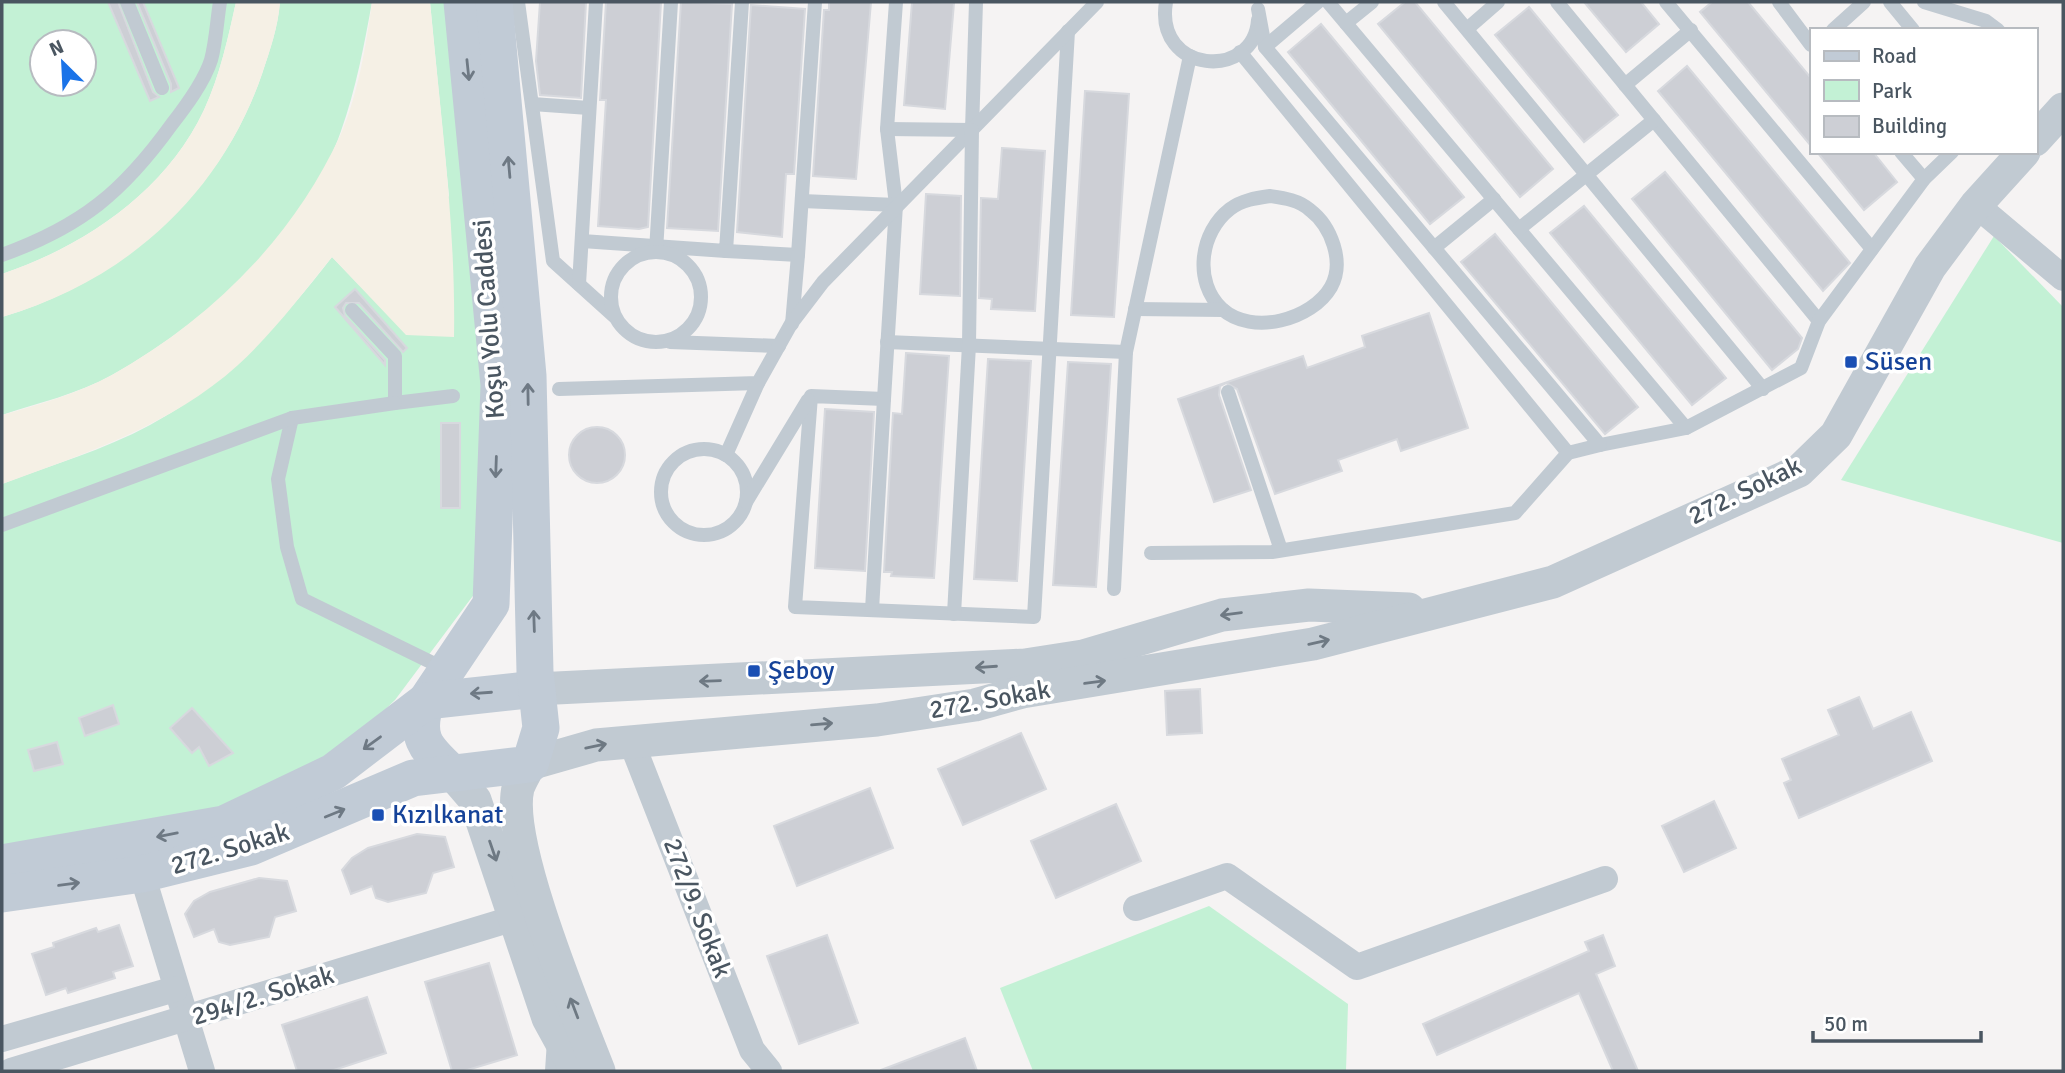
<svg xmlns="http://www.w3.org/2000/svg" width="2065" height="1073" font-family="Signika,sans-serif">
	<style>
		.green { fill: #c3f1d5; fill-rule: evenodd }
		.sand { fill: #f5f0e5 }
		.building { fill: #cdcfd5; stroke: #d7d9de; stroke-width: 2 }
		.lines { fill: none; stroke-linecap: round; stroke-linejoin: round }
		.service { stroke: #c1cad2; stroke-width: 14 }
		.minor { stroke: #c1cad2; stroke-width: 26 }
		.tertiary { stroke: #c1cad2; stroke-width: 33 }
		.secondary { stroke: #c1cbd6; stroke-width: 37 }
		.oneway { stroke: #6e7984 }
		.oneway2 { stroke: #6e7983 }
		.transit-dot { fill: #1a4fb4; stroke: #fff; stroke-width: 2.5 }
		.labels { text-anchor: middle; dominant-baseline: central; stroke-width: 7; stroke-linejoin: round; paint-order: stroke }
		.street-label { font-size: 26px; fill: #4a5661; stroke: #fff }
		.transit-label { font-size: 26px; fill: #164399; stroke: #fff; text-anchor: start }
	</style>
	<rect width="100%" height="100%" fill="#f5f3f3"/>
	<!-- green -->
	<g class="green">
		<path d="M 2,2 L 236,2 C 228,38 220,75 204,110 C 166,191 85,246 2,274 ZM 42,42 L 84,42 L 84,84 L 42,84 Z"/>
		<path d="M 280,2 L 372,2 C 364,46 356,89 341,131 C 305,234 205,323 112,375 C 78,394 38,403 2,415 L 2,317 C 123,281 221,194 262,74 C 270,50 278,27 280,2 Z"/>
		<path d="M 430,2 L 457,2 L 487,387 L 484,581 L 395,700 L 334,759 L 225,810 L 2,854 L 2,484 C 51,465 104,450 150,425 C 225,385 281,323 332,257 L 359,285 L 449,196 Z"/>
		<path d="M 1994,236 L 2063,307 L 2063,543 L 1841,480 Z"/>
		<path d="M 1209,906 L 1348,1004 L 1346,1071 L 1033,1071 L 1000,988 Z"/>
	</g>
	<!-- sand -->
	<g class="sand">
		<path d="M 236,2 L 280,2 C 278,27 270,50 262,74 C 220,196 125,281 2,317 L 2,274 C 85,246 166,191 204,110 C 220,75 228,38 236,2 Z"/>
		<path d="M 372,2 L 430,2 C 440,113 456,225 454,337 L 406,335 L 332,257 C 302,294 273,333 238,365 C 172,425 84,454 2,484 L 2,415 C 38,405 79,393 112,375 C 210,320 292,239 340,136 C 358,95 366,46 372,2 Z"/>
	</g>
	<!-- building -->
	<g class="building">
		<path d="M 108,2 L 118,2 L 153,92 L 159,97 L 150,101 Z"/>
		<path d="M 137,2 L 143,2 L 179,88 L 171,92 L 171,84 Z"/>
		<path d="M 540,2 L 586,2 L 581,98 L 540,95 L 536,61 Z"/>
		<path d="M 606,2 L 661,2 L 648,227 L 639,229 L 598,226 L 606,100 L 600,100 Z"/>
		<path d="M 681,2 L 732,4 L 718,231 L 667,228 Z"/>
		<path d="M 829,2 L 871,2 L 856,179 L 813,176 L 824,10 L 829,10 Z"/>
		<path d="M 912,2 L 954,3 L 945,109 L 904,105 Z"/>
		<path d="M 1405,2 L 1415,2 L 1553,169 L 1520,197 L 1378,24 Z"/>
		<path d="M 1584,2 L 1641,2 L 1659,24 L 1626,52 Z"/>
		<path d="M 1712,2 L 1748,2 L 1811,78 L 1811,146 L 1700,12 Z"/>
		<path d="M 751,5 L 805,9 L 794,174 L 786,174 L 782,237 L 737,232 Z"/>
		<path d="M 1529,7 L 1618,115 L 1584,142 L 1495,35 Z"/>
		<path d="M 1321,24 L 1464,197 L 1430,224 L 1288,52 Z"/>
		<path d="M 1687,66 L 1850,263 L 1823,291 L 1658,91 Z"/>
		<path d="M 1085,91 L 1129,94 L 1114,317 L 1071,315 Z"/>
		<path d="M 1002,148 L 1045,151 L 1035,311 L 991,309 L 992,299 L 979,298 L 981,198 L 998,199 Z"/>
		<path d="M 1817,152 L 1873,152 L 1897,182 L 1864,210 Z"/>
		<path d="M 1665,172 L 1802,338 L 1798,349 L 1772,370 L 1632,199 Z"/>
		<path d="M 926,194 L 961,196 L 960,296 L 920,294 Z"/>
		<path d="M 1584,206 L 1726,378 L 1692,405 L 1550,233 Z"/>
		<path d="M 1495,234 L 1638,407 L 1605,434 L 1461,262 Z"/>
		<path d="M 355,289 L 407,348 L 403,352 L 359,303 L 346,303 L 343,308 L 345,316 L 385,360 L 385,365 L 335,307 Z"/>
		<path d="M 1429,313 L 1468,428 L 1401,451 L 1397,439 L 1338,460 L 1342,471 L 1275,494 L 1237,389 L 1226,383 L 1220,386 L 1219,395 L 1251,490 L 1214,502 L 1178,399 L 1303,356 L 1307,368 L 1365,347 L 1362,336 Z"/>
		<path d="M 906,353 L 949,356 L 934,578 L 891,576 L 892,572 L 884,572 L 893,413 L 902,414 Z"/>
		<path d="M 988,359 L 1031,361 L 1017,581 L 974,579 Z"/>
		<path d="M 1068,362 L 1111,364 L 1096,587 L 1053,585 Z"/>
		<path d="M 825,409 L 874,412 L 865,571 L 815,568 Z"/>
		<rect x="441" y="423" width="19" height="85"/>
		<circle cx="597" cy="455" r="28"/>
		<path d="M 1200,689 L 1202,733 L 1167,735 L 1165,691 Z"/>
		<path d="M 1859,697 L 1873,729 L 1911,712 L 1932,761 L 1799,818 L 1784,783 L 1791,780 L 1782,759 L 1839,735 L 1828,710 Z"/>
		<path d="M 113,705 L 119,724 L 85,736 L 79,718 Z"/>
		<path d="M 192,708 L 233,753 L 209,766 L 199,747 L 192,753 L 170,728 Z"/>
		<path d="M 1021,733 L 1046,789 L 963,825 L 938,769 Z"/>
		<path d="M 57,742 L 63,764 L 34,771 L 28,750 Z"/>
		<path d="M 870,788 L 893,848 L 797,886 L 774,826 Z"/>
		<path d="M 1714,801 L 1736,848 L 1684,872 L 1662,826 Z"/>
		<path d="M 1116,804 L 1141,861 L 1056,898 L 1031,841 Z"/>
		<path d="M 417,834 L 445,837 L 454,867 L 433,873 L 426,893 L 388,902 L 376,898 L 372,886 L 351,894 L 342,870 L 352,858 L 368,848 Z"/>
		<path d="M 259,878 L 287,881 L 296,911 L 275,917 L 269,937 L 230,945 L 219,942 L 214,929 L 194,937 L 185,914 L 194,901 L 210,892 Z"/>
		<path d="M 119,925 L 133,966 L 113,972 L 115,978 L 68,993 L 66,988 L 46,995 L 32,954 L 54,947 L 53,943 L 96,928 L 98,932 Z"/>
		<path d="M 827,935 L 858,1023 L 799,1044 L 767,956 Z"/>
		<path d="M 1603,935 L 1615,966 L 1596,974 L 1638,1071 L 1613,1071 L 1579,993 L 1437,1055 L 1423,1024 L 1589,951 L 1585,942 Z"/>
		<path d="M 489,963 L 517,1055 L 464,1071 L 452,1071 L 425,982 Z"/>
		<path d="M 367,997 L 386,1053 L 331,1071 L 297,1071 L 282,1025 Z"/>
		<path d="M 965,1038 L 977,1071 L 881,1071 L 881,1070 Z"/>
	</g>
	<g class="lines">
		<!-- service -->
		<g class="service">
			<path d="M 127,2 L 162,88"/>
			<path d="M 518,2 L 553,261 L 614,316"/>
			<path d="M 896,2 L 887,129 L 896,205 L 884,399 L 811,396 L 795,607 L 1034,617 L 1068,31"/>
			<path d="M 1166,2 C 1154,74 1254,81 1258,20"/>
			<path d="M 1328,2 L 1686,428"/>
			<path d="M 1444,2 L 1763,389"/>
			<path d="M 1557,2 L 1819,321"/>
			<path d="M 1666,2 L 1872,249"/>
			<path d="M 1779,2 L 1811,45"/>
			<path d="M 1890,2 L 1913,30"/>
			<path d="M 1924,2 L 1986,21 L 1998,30"/>
			<path d="M 1258,9 L 1265,47 L 1600,445 L 1686,428 L 1801,368 L 1819,321 L 1924,179 L 1952,152"/>
			<path d="M 1346,23 L 1372,2"/>
			<path d="M 1467,29 L 1498,2"/>
			<path d="M 1833,30 L 1864,2"/>
			<path d="M 1265,47 L 1318,2"/>
			<path d="M 1240,52 L 1568,453"/>
			<path d="M 1625,85 L 1691,30"/>
			<path d="M 532,104 L 589,108"/>
			<path d="M 887,129 L 972,130 L 976,2"/>
			<path d="M 1901,152 L 1924,179"/>
			<path d="M 1270,196 C 1284,198 1299,200 1310,210 C 1331,226 1345,262 1331,287 C 1312,320 1252,336 1222,309 C 1193,282 1200,232 1230,209 C 1242,200 1256,198 1270,196 Z"/>
			<path d="M 802,201 L 896,205"/>
			<path d="M 1519,229 L 1654,120"/>
			<path d="M 582,241 L 726,251 L 742,2"/>
			<path d="M 1434,248 L 1494,199"/>
			<path d="M 656,251 L 671,2"/>
			<path d="M 726,251 L 798,255 L 815,2"/>
			<circle cx="656" cy="297" r="45"/>
			<path d="M 2,255 C 82,226 123,192 172,124 C 186,106 204,82 211,60 C 216,42 217,20 220,2"/>
			<path d="M 579,284 L 596,2"/>
			<path d="M 1135,309 L 1223,310"/>
			<path d="M 352,310 L 395,356 L 395,403 L 453,396"/>
			<path d="M 792,324 L 798,255"/>
			<path d="M 670,342 L 779,346"/>
			<path d="M 887,342 L 1126,352"/>
			<path d="M 559,389 L 758,383 L 791,324 L 823,282 L 1097,2"/>
			<path d="M 1228,392 L 1281,550"/>
			<path d="M 292,418 L 278,479 L 287,547 L 302,599 L 445,669"/>
			<circle cx="704" cy="492" r="43"/>
			<path d="M 726,455 L 758,383"/>
			<path d="M 746,502 L 808,400"/>
			<path d="M 2,525 L 292,418 L 395,403"/>
			<path d="M 1151,553 L 1272,552 L 1515,513 L 1568,453 L 1600,445"/>
			<path d="M 1114,589 L 1126,352 L 1190,56"/>
			<path d="M 872,610 L 884,399"/>
			<path d="M 954,614 L 969,345 L 972,130"/>
			<path d="M 552,1071 L 554,1041"/>
		</g>
		<!-- minor -->
		<g class="minor">
			<path d="M 1976,205 L 2063,278"/>
			<path d="M 631,741 L 752,1050 L 769,1071"/>
			<path d="M 142,874 L 202,1071"/>
			<path d="M 1136,908 L 1227,876 L 1357,967 L 1605,879"/>
			<path d="M 2,1039 L 175,989"/>
			<path d="M 11,1071 L 515,918"/>
		</g>
		<!-- tertiary -->
		<g class="tertiary">
			<path d="M 2035,140 L 2063,109"/>
			<path d="M 536,689 L 1025,665 L 1083,656 L 1222,615 L 1309,605 L 1409,609"/>
			<path d="M 450,771 L 475,800 L 548,1018 L 577,1071"/>
			<path d="M 599,1071 C 577,1014 505,843 518,788 C 521,780 526,772 530,764 L 596,745 L 877,720 L 975,705 L 1022,692 L 1313,644 L 1553,582 L 1799,471 L 1836,435 L 1930,267 L 1976,205 L 2024,152"/>
		</g>
		<!-- secondary -->
		<g class="secondary">
			<path d="M 450,771 C 424,747 415,737 426,701 L 491,604 L 499,385 L 462,2"/>
			<path d="M 2,863 L 224,824 L 333,772 L 426,701 L 536,689"/>
			<path d="M 2,894 L 142,874 L 251,847 L 413,778 L 530,764 L 541,728 L 535,672 L 528,376 L 494,2"/>
		</g>
	</g>
	<!-- one-way arrows -->
	<defs><path id="oneway-shaft" d="M-6 0H5M1.5-3L5.5 0L1.5 3" fill="none" stroke-width="1.6" stroke-linecap="round" stroke-linejoin="round" transform="scale(1.75)"/></defs>
	<g class="oneway">
		<use href="#oneway-shaft" transform="translate(468 70) rotate(84)"/>
		<use href="#oneway-shaft" transform="translate(509 167) rotate(-95)"/>
		<use href="#oneway-shaft" transform="translate(528 394) rotate(-91)"/>
		<use href="#oneway-shaft" transform="translate(496 467) rotate(92)"/>
		<use href="#oneway-shaft" transform="translate(534 621) rotate(-92)"/>
		<use href="#oneway-shaft" transform="translate(481 693) rotate(176)"/>
		<use href="#oneway-shaft" transform="translate(372 743) rotate(144)"/>
		<use href="#oneway-shaft" transform="translate(335 813) rotate(-22)"/>
		<use href="#oneway-shaft" transform="translate(167 835) rotate(169)"/>
		<use href="#oneway-shaft" transform="translate(69 884) rotate(-8)"/>
	</g>
	<g class="oneway2">
		<use href="#oneway-shaft" transform="translate(1231 614) rotate(173)"/>
		<use href="#oneway-shaft" transform="translate(1319 642) rotate(-13)"/>
		<use href="#oneway-shaft" transform="translate(986 667) rotate(176)"/>
		<use href="#oneway-shaft" transform="translate(710 681) rotate(178)"/>
		<use href="#oneway-shaft" transform="translate(1095 682) rotate(-8)"/>
		<use href="#oneway-shaft" transform="translate(822 724) rotate(-5)"/>
		<use href="#oneway-shaft" transform="translate(596 746) rotate(-12)"/>
		<use href="#oneway-shaft" transform="translate(493 851) rotate(71)"/>
		<use href="#oneway-shaft" transform="translate(574 1008) rotate(-111)"/>
	</g>
	<!-- markers -->
	<g class="transit-dot">
		<rect x="1844" y="355" width="14" height="14" rx="3.5"/>
		<rect x="747" y="664" width="14" height="14" rx="3.5"/>
		<rect x="371" y="808" width="14" height="14" rx="3.5"/>
	</g>
	<g class="labels">
		<!-- street labels -->
		<g class="street-label">
			<text transform="translate(489 319) rotate(-94)">Koşu Yolu Caddesi</text>
			<text transform="translate(1745 491) rotate(-26)">272. Sokak</text>
			<text transform="translate(990 700) rotate(-10)">272. Sokak</text>
			<text transform="translate(230 849) rotate(-17)">272. Sokak</text>
			<text transform="translate(697 908) rotate(69)">272/9. Sokak</text>
			<text transform="translate(263 996) rotate(-17)">294/2. Sokak</text>
		</g>
		<!-- transit labels -->
		<g class="transit-label">
			<text x="1865" y="362">Süsen</text>
			<text x="768" y="671">Şeboy</text>
			<text x="392" y="815">Kızılkanat</text>
		</g>
	</g>
	<!-- border -->
	<rect width="2065" height="1073" fill="none" stroke="#4a5661" stroke-width="7"/>
	<!-- legend -->
	<rect x="1810" y="28" width="228" height="126" fill="#ffffff" stroke="#b7bbc0" stroke-width="2"/>
	<rect x="1824" y="51" width="35" height="10" fill="#c1cbd6" stroke="#b7bbc0" stroke-width="2"/>
	<text x="1872" y="63" font-size="21" fill="#4a5661">Road</text>
	<rect x="1824" y="80" width="35" height="21" fill="#c3f1d5" stroke="#b7bbc0" stroke-width="2"/>
	<text x="1872" y="98" font-size="21" fill="#4a5661">Park</text>
	<rect x="1824" y="116" width="35" height="21" fill="#cdcfd5" stroke="#b7bbc0" stroke-width="2"/>
	<text x="1872" y="133" font-size="21" fill="#4a5661">Building</text>
	<!-- north arrow -->
	<g transform="translate(63 63) rotate(336)"><circle r="33" fill="#ffffff" stroke="#b7bbc0" stroke-width="2"/>
	<path d="M0-5L12 26L0 18L-12 26Z" fill="#1a73e8"/>
	<text y="-10" font-size="19" font-weight="bold" text-anchor="middle" fill="#4a5661">N</text>
	</g>
	<!-- scale -->
	<path d="M1813 1031v10h168v-10" fill="none" stroke="#4a5661" stroke-width="3.5"/>
	<text x="1824" y="1031" font-size="21" fill="#4a5661" stroke="#ffffff" stroke-width="5" paint-order="stroke">50 m</text>
</svg>
